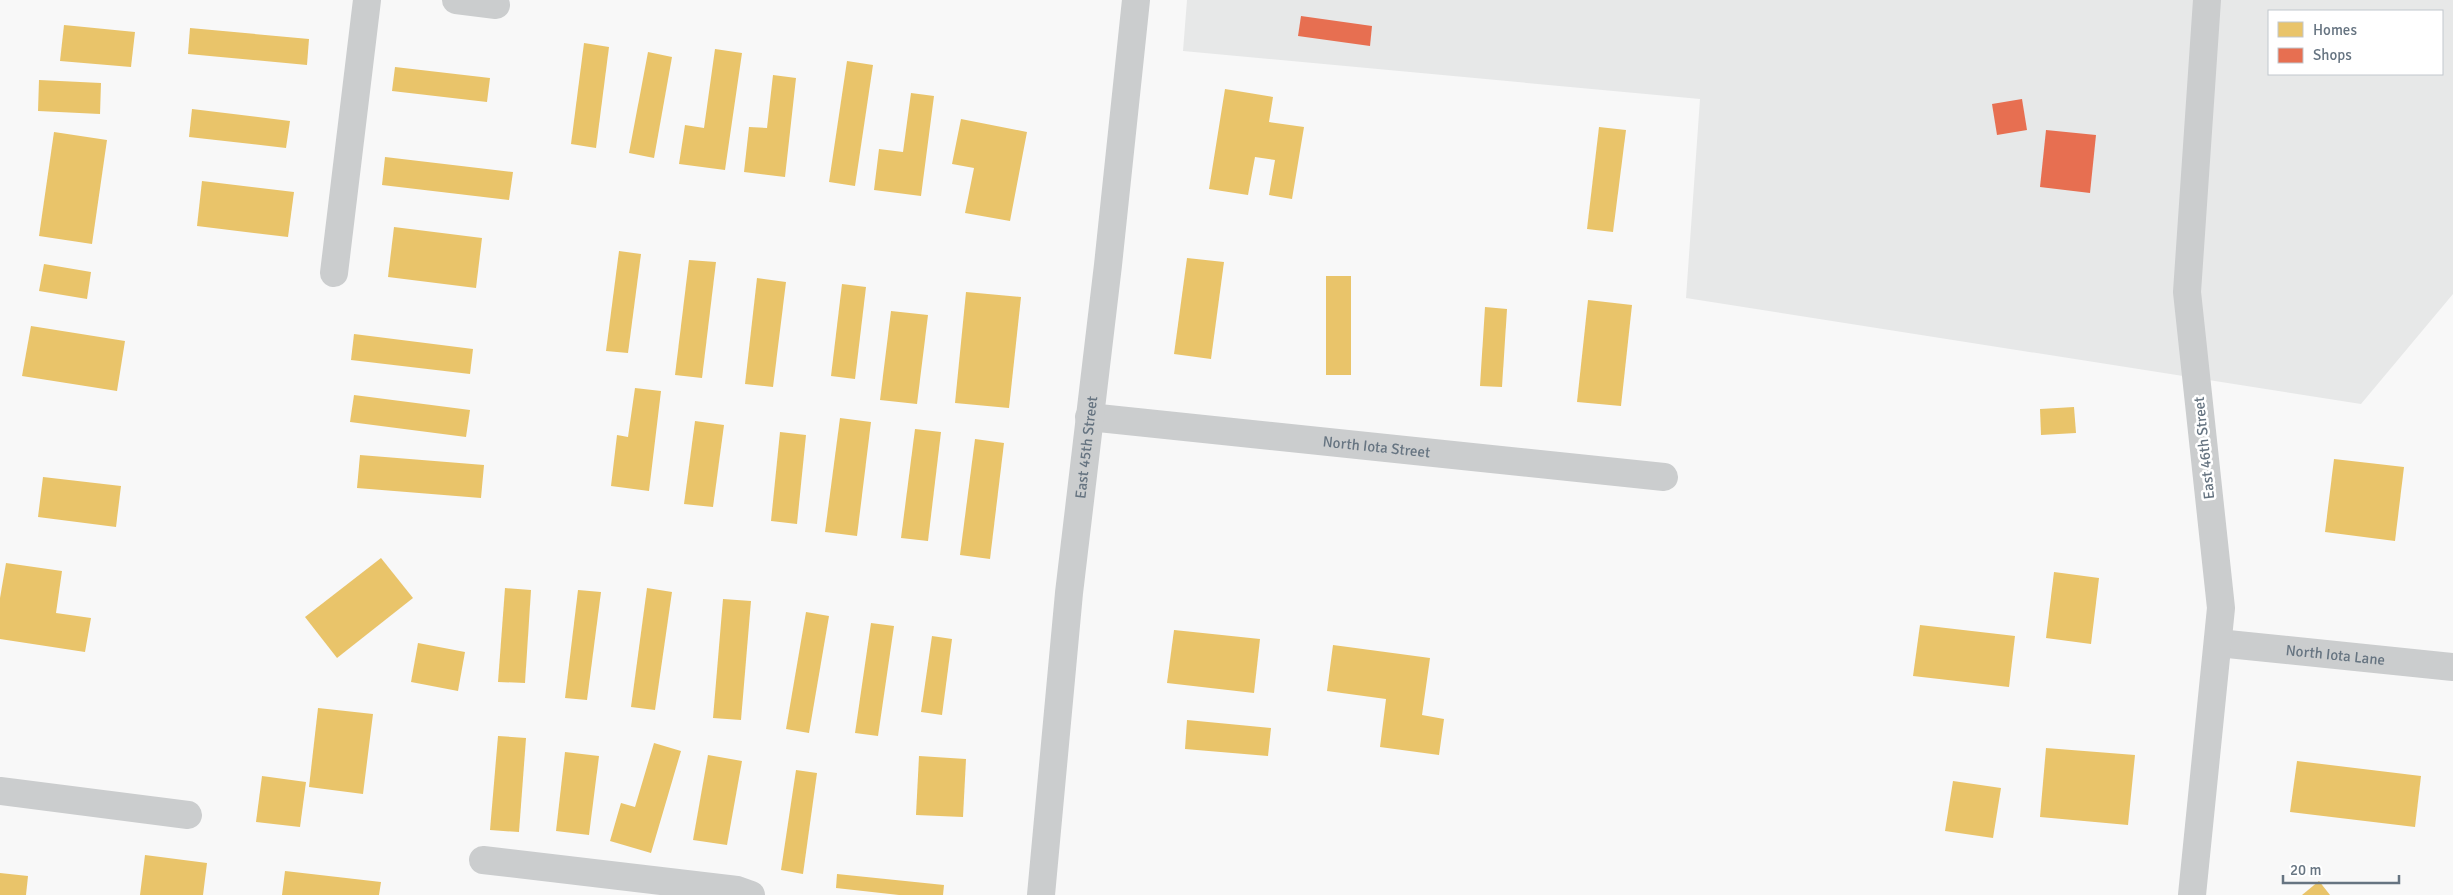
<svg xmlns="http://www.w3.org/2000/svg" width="2453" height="895" font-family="Signika,sans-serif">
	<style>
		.built { fill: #e7e8e8; fill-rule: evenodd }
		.homes { fill: #e9c46a }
		.shops { fill: #e76f51 }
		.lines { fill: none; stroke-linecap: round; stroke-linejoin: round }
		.minor { stroke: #cbcdce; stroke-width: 28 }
		.labels { text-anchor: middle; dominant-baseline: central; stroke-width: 5; stroke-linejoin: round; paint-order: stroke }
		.street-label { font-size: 15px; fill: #667481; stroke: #fff }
	</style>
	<rect width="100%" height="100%" fill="#f8f8f8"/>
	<!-- built -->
	<path class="built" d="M 1187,0 L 2453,0 L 2453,294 L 2361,404 L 1686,298 L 1700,99 L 1183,51 ZM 2269,11 L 2442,11 L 2442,74 L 2269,74 Z"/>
	<!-- homes -->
	<g class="homes">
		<path d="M 64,25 L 135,32 L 131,67 L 60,61 Z"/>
		<path d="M 190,28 L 309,39 L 307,65 L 188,54 Z"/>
		<path d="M 584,43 L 609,47 L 596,148 L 571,144 Z"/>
		<path d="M 715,49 L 742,53 L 725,170 L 679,164 L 685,125 L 704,128 Z"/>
		<path d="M 648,52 L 672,57 L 654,158 L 629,153 Z"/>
		<path d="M 847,61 L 873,65 L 855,186 L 829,182 Z"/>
		<path d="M 395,67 L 490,78 L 487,102 L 392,91 Z"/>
		<path d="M 773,75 L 796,78 L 785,177 L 744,172 L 749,127 L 767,128 Z"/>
		<path d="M 39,80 L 101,83 L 100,114 L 38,111 Z"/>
		<path d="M 1225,89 L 1273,97 L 1269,122 L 1304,127 L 1292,199 L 1269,195 L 1275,160 L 1255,157 L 1248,195 L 1209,189 Z"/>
		<path d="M 911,93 L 934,96 L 921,196 L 874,190 L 879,149 L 903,152 Z"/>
		<path d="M 192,109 L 290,121 L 286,148 L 189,137 Z"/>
		<path d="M 961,119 L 1027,132 L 1010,221 L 965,213 L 974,168 L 952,164 Z"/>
		<path d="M 1599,127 L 1626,130 L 1613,232 L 1587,229 Z"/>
		<path d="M 54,132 L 107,140 L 92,244 L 39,236 Z"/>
		<path d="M 385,157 L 513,172 L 509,200 L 382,185 Z"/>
		<path d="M 202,181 L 294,192 L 288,237 L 197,226 Z"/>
		<path d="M 394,227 L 482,238 L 476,288 L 388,277 Z"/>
		<path d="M 619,251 L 641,254 L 628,353 L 606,351 Z"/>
		<path d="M 1187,258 L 1224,262 L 1211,359 L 1174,354 Z"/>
		<path d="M 689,260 L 716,262 L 702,378 L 675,375 Z"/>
		<path d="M 44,264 L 91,272 L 87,299 L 39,291 Z"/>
		<rect x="1326" y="276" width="25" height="99"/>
		<path d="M 757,278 L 786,282 L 773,387 L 745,384 Z"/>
		<path d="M 842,284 L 866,287 L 855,379 L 831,376 Z"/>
		<path d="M 966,292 L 1021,297 L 1009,408 L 955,403 Z"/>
		<path d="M 1588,300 L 1632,305 L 1621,406 L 1577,402 Z"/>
		<path d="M 1485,307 L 1507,309 L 1502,387 L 1480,386 Z"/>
		<path d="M 891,311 L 928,315 L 917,404 L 880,400 Z"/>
		<path d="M 31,326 L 125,341 L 117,391 L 22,376 Z"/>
		<path d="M 354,334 L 473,349 L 470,374 L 351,360 Z"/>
		<path d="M 635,388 L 661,391 L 649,491 L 611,486 L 617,435 L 628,437 Z"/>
		<path d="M 354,395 L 470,410 L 466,437 L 350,422 Z"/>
		<path d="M 2074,407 L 2076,433 L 2041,435 L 2040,409 Z"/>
		<path d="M 840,418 L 871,422 L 857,536 L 825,532 Z"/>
		<path d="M 695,421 L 724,425 L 713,507 L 684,504 Z"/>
		<path d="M 915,429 L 941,432 L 928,541 L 901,538 Z"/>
		<path d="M 780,432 L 806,435 L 797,524 L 771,521 Z"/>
		<path d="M 975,439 L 1004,443 L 990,559 L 960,555 Z"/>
		<path d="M 360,455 L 484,465 L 481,498 L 357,488 Z"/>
		<path d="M 2334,459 L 2404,467 L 2395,541 L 2325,532 Z"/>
		<path d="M 43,477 L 121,486 L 116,527 L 38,517 Z"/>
		<path d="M 381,558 L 413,598 L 337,658 L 305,617 Z"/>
		<path d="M 6,563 L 62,571 L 56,613 L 91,618 L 85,652 L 0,639 L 0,598 Z"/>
		<path d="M 2054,572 L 2099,578 L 2091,644 L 2046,638 Z"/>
		<path d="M 505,588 L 531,590 L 525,683 L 498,682 Z"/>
		<path d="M 647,588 L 672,592 L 655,710 L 631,707 Z"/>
		<path d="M 578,590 L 601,592 L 587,700 L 565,698 Z"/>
		<path d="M 723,599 L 751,601 L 741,720 L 713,718 Z"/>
		<path d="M 806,612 L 829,616 L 809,733 L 786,729 Z"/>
		<path d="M 871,623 L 894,626 L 878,736 L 855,733 Z"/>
		<path d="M 1920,625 L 2015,636 L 2009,687 L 1913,676 Z"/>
		<path d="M 1174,630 L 1260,639 L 1254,693 L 1167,683 Z"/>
		<path d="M 932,636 L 952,639 L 942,715 L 921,712 Z"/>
		<path d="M 418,643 L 465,652 L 458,691 L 411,682 Z"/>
		<path d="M 1333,645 L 1430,658 L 1422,715 L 1444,719 L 1439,755 L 1380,747 L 1386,699 L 1327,691 Z"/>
		<path d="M 318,708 L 373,714 L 363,794 L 309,787 Z"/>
		<path d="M 1187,720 L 1271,728 L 1268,756 L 1185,749 Z"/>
		<path d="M 498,736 L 526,738 L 519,832 L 490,830 Z"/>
		<path d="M 654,743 L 681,751 L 651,853 L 610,841 L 621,803 L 635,807 Z"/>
		<path d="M 2046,748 L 2135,755 L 2128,825 L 2040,817 Z"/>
		<path d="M 565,752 L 599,756 L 589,835 L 556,831 Z"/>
		<path d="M 708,755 L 742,761 L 727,845 L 693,840 Z"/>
		<path d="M 919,756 L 966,759 L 963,817 L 916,815 Z"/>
		<path d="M 2297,761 L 2421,776 L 2415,827 L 2290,812 Z"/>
		<path d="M 796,770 L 817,773 L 803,874 L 781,870 Z"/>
		<path d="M 262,776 L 306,782 L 300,827 L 256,822 Z"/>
		<path d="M 1953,781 L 2001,788 L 1993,838 L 1945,831 Z"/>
		<path d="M 145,855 L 207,863 L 203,895 L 140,895 Z"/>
		<path d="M 285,871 L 381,882 L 379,895 L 282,895 Z"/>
		<path d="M 0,873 L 28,876 L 26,895 L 0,895 Z"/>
		<path d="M 837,874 L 944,885 L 943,895 L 899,895 L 836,888 Z"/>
		<path d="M 2319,881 L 2330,895 L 2302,895 Z"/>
	</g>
	<!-- shops -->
	<g class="shops">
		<path d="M 1301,16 L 1372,26 L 1370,46 L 1298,36 Z"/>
		<path d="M 2022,99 L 2027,130 L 1997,135 L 1992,104 Z"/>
		<path d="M 2046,130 L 2096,135 L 2090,193 L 2040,187 Z"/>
	</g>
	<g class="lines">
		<!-- minor -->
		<g class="minor">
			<path d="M 456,0 L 496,5"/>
			<path d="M 334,273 L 367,0"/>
			<path id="s1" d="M 1089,417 L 1664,477"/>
			<path id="s2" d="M 2218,643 L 2453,667"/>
			<path d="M 0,791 L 188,815"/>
			<path d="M 483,860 L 737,890 L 751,895"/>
			<path id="s3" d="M 1041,895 L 1069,593 L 1108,265 L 1136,0"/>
			<path d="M 2192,895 L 2221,608 L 2187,292 L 2207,0"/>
		</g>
	</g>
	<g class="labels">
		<!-- street labels -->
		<g class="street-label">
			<text stroke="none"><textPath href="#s3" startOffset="450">East 45th Street</textPath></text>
			<text stroke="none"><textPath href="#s1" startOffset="289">North Iota Street</textPath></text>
			<text transform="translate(2204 448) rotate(-96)">East 46th Street</text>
			<text stroke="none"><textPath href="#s2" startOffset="118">North Iota Lane</textPath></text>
		</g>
	</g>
	<!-- legend -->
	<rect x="2268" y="10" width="175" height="65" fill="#ffffff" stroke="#c2c7cd"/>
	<rect x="2278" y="22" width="25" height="15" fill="#e9c46a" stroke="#c2c7cd"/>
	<text x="2313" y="35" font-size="15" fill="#667481">Homes</text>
	<rect x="2278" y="48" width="25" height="15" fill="#e76f51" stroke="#c2c7cd"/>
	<text x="2313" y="60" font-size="15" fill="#667481">Shops</text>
	<!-- scale -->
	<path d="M2283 875v8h116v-8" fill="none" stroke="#667481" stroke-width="2.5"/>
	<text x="2290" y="875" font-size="15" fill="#667481" stroke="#ffffff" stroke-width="4" paint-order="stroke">20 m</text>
</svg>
